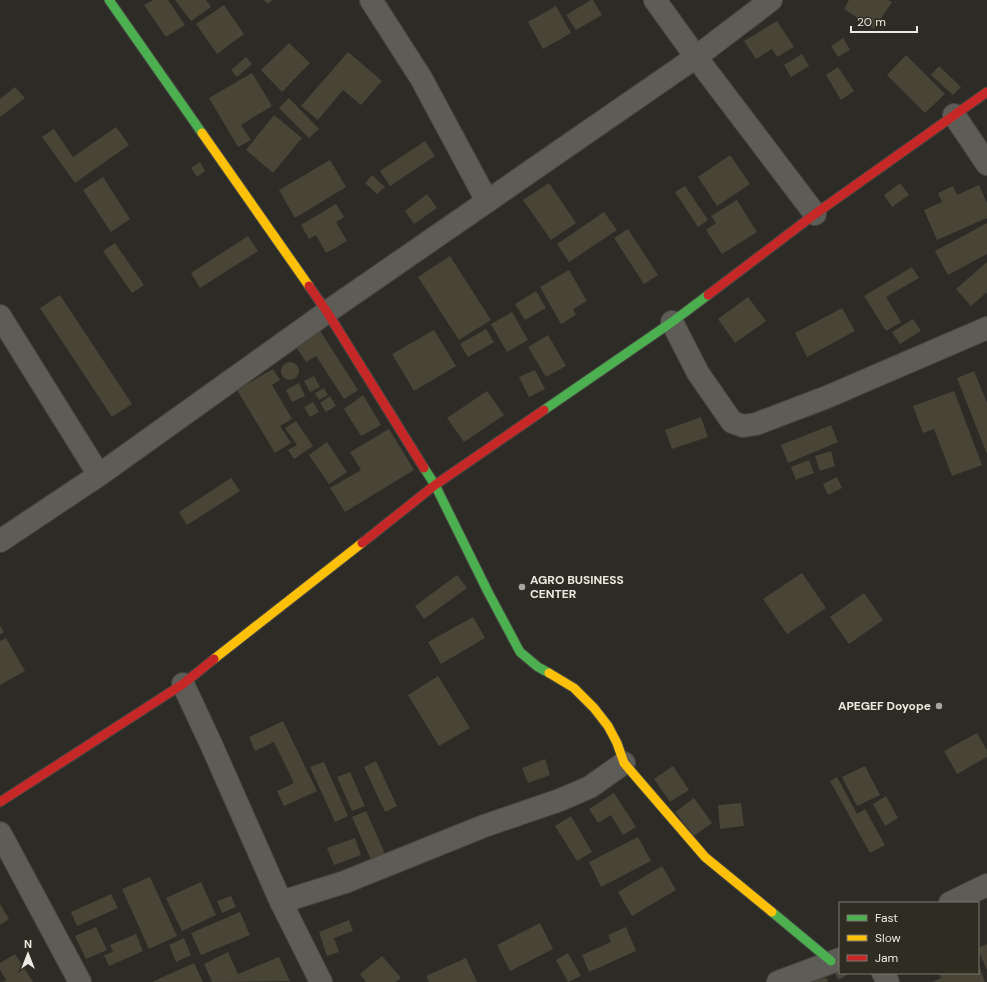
<svg xmlns="http://www.w3.org/2000/svg" width="987" height="982" font-family="'DM Sans',sans-serif">
	<style>
		.building { fill: #484537 }
		.lines { fill: none; stroke-linecap: round; stroke-linejoin: round }
		.street-casing { stroke: #474641; stroke-width: 24 }
		.fast-casing { stroke: #474641; stroke-width: 11 }
		.slow-casing { stroke: #474641; stroke-width: 11 }
		.jam-casing { stroke: #474641; stroke-width: 11 }
		.street { stroke: #5d5c57; stroke-width: 22 }
		.fast { stroke: #4caf50; stroke-width: 9 }
		.slow { stroke: #ffc107; stroke-width: 9 }
		.jam { stroke: #c62828; stroke-width: 9 }
		.poi-dot { fill: #a8a6a0; stroke: #2f2d22; stroke-width: 1.5 }
		.labels { text-anchor: middle; dominant-baseline: central; stroke-width: 3; stroke-linejoin: round; paint-order: stroke }
		.poi-label { font-size: 12px; font-weight: bold; fill: #eae9e2; stroke: #2f2d22; text-anchor: start }
	</style>
	<rect width="100%" height="100%" fill="#2c2b25"/>
	<!-- building -->
	<g class="building">
		<path d="M 153,0 L 168,0 L 185,25 L 166,37 L 144,5 Z"/>
		<path d="M 175,0 L 206,0 L 211,7 L 191,21 Z"/>
		<path d="M 264,0 L 272,0 L 268,4 Z"/>
		<path d="M 591,0 L 593,0 L 602,15 L 576,30 L 566,15 Z"/>
		<path d="M 849,0 L 888,0 L 892,2 L 874,29 L 844,9 Z"/>
		<path d="M 224,5 L 244,34 L 217,54 L 196,24 Z"/>
		<path d="M 556,6 L 571,33 L 543,49 L 528,22 Z"/>
		<path d="M 777,21 L 794,47 L 777,57 L 772,49 L 756,59 L 744,41 Z"/>
		<path d="M 843,38 L 850,50 L 838,57 L 831,46 Z"/>
		<path d="M 289,43 L 310,63 L 282,92 L 261,70 Z"/>
		<path d="M 348,52 L 382,81 L 361,105 L 343,90 L 318,120 L 301,106 Z"/>
		<path d="M 802,54 L 809,66 L 791,77 L 784,65 Z"/>
		<path d="M 906,55 L 945,94 L 925,113 L 887,75 Z"/>
		<path d="M 246,57 L 252,64 L 237,77 L 231,70 Z"/>
		<path d="M 939,66 L 961,87 L 953,95 L 931,75 Z"/>
		<path d="M 838,67 L 854,91 L 841,100 L 826,75 Z"/>
		<path d="M 252,73 L 272,106 L 241,125 L 251,140 L 238,147 L 209,98 Z"/>
		<path d="M 15,87 L 25,98 L 0,117 L 0,99 Z"/>
		<path d="M 289,98 L 319,129 L 309,138 L 279,108 Z"/>
		<path d="M 274,115 L 302,138 L 273,173 L 246,150 Z"/>
		<path d="M 116,127 L 129,145 L 75,183 L 42,137 L 54,129 L 73,157 Z"/>
		<path d="M 425,141 L 435,156 L 390,186 L 380,171 Z"/>
		<path d="M 730,155 L 750,184 L 717,206 L 698,177 Z"/>
		<path d="M 330,160 L 346,187 L 295,218 L 279,190 Z"/>
		<path d="M 200,162 L 205,171 L 197,177 L 191,168 Z"/>
		<path d="M 372,175 L 385,187 L 377,194 L 365,183 Z"/>
		<path d="M 103,177 L 130,219 L 111,232 L 83,190 Z"/>
		<path d="M 549,183 L 576,223 L 551,240 L 523,200 Z"/>
		<path d="M 900,183 L 909,195 L 892,207 L 884,195 Z"/>
		<path d="M 979,185 L 987,203 L 987,218 L 937,240 L 924,210 L 942,202 L 938,193 L 953,186 L 957,195 Z"/>
		<path d="M 685,186 L 708,220 L 698,227 L 675,192 Z"/>
		<path d="M 427,194 L 437,208 L 414,224 L 405,211 Z"/>
		<path d="M 737,200 L 757,232 L 722,254 L 706,230 L 716,223 L 711,216 Z"/>
		<path d="M 336,204 L 344,217 L 336,222 L 347,241 L 326,253 L 316,235 L 309,239 L 301,225 Z"/>
		<path d="M 604,212 L 617,230 L 569,262 L 557,244 Z"/>
		<path d="M 987,223 L 987,254 L 948,275 L 935,251 Z"/>
		<path d="M 628,229 L 658,275 L 644,284 L 614,238 Z"/>
		<path d="M 248,236 L 258,251 L 200,288 L 191,273 Z"/>
		<path d="M 115,243 L 144,285 L 132,293 L 103,251 Z"/>
		<path d="M 450,256 L 491,320 L 459,340 L 418,277 Z"/>
		<path d="M 987,262 L 987,292 L 971,306 L 956,289 Z"/>
		<path d="M 912,267 L 919,278 L 886,297 L 901,322 L 886,331 L 864,296 Z"/>
		<path d="M 569,270 L 587,301 L 573,309 L 576,315 L 561,324 L 540,287 Z"/>
		<path d="M 536,291 L 546,308 L 525,320 L 515,304 Z"/>
		<path d="M 60,295 L 132,404 L 112,417 L 40,308 Z"/>
		<path d="M 748,297 L 766,321 L 735,343 L 718,319 Z"/>
		<path d="M 842,308 L 855,331 L 807,357 L 795,333 Z"/>
		<path d="M 512,312 L 528,340 L 507,352 L 491,324 Z"/>
		<path d="M 913,319 L 921,331 L 900,344 L 892,332 Z"/>
		<path d="M 319,329 L 358,390 L 344,399 L 316,356 L 306,362 L 295,345 Z"/>
		<path d="M 486,329 L 494,342 L 468,357 L 460,344 Z"/>
		<path d="M 434,330 L 456,366 L 414,391 L 392,354 Z"/>
		<path d="M 548,335 L 566,366 L 546,377 L 528,347 Z"/>
		<circle cx="290" cy="371" r="9"/>
		<path d="M 273,369 L 280,380 L 272,385 L 292,419 L 280,426 L 291,443 L 275,453 L 237,390 Z"/>
		<path d="M 535,370 L 545,389 L 529,397 L 519,377 Z"/>
		<path d="M 974,371 L 987,403 L 987,454 L 957,378 Z"/>
		<path d="M 314,376 L 320,387 L 310,392 L 304,381 Z"/>
		<path d="M 299,383 L 305,396 L 292,402 L 286,390 Z"/>
		<path d="M 324,388 L 328,395 L 319,400 L 315,393 Z"/>
		<path d="M 487,391 L 504,415 L 464,442 L 447,418 Z"/>
		<path d="M 954,391 L 982,465 L 952,476 L 934,429 L 923,433 L 913,406 Z"/>
		<path d="M 363,395 L 381,425 L 361,436 L 344,409 Z"/>
		<path d="M 330,396 L 336,406 L 326,412 L 320,403 Z"/>
		<path d="M 313,402 L 319,412 L 310,417 L 304,407 Z"/>
		<path d="M 701,417 L 708,437 L 672,449 L 665,430 Z"/>
		<path d="M 296,421 L 313,446 L 294,459 L 288,450 L 297,445 L 285,428 Z"/>
		<path d="M 831,425 L 838,442 L 788,463 L 781,445 Z"/>
		<path d="M 389,429 L 414,470 L 345,512 L 330,488 L 361,470 L 350,452 Z"/>
		<path d="M 327,442 L 347,472 L 329,484 L 309,455 Z"/>
		<path d="M 831,451 L 835,466 L 820,471 L 815,456 Z"/>
		<path d="M 809,460 L 814,473 L 796,480 L 791,467 Z"/>
		<path d="M 837,477 L 842,488 L 828,495 L 823,484 Z"/>
		<path d="M 231,478 L 240,491 L 187,525 L 179,512 Z"/>
		<path d="M 802,573 L 826,608 L 787,634 L 763,599 Z"/>
		<path d="M 457,575 L 467,588 L 424,619 L 415,606 Z"/>
		<path d="M 864,593 L 883,620 L 849,644 L 830,617 Z"/>
		<path d="M 473,617 L 485,638 L 441,664 L 428,642 Z"/>
		<path d="M 0,626 L 4,632 L 0,635 Z"/>
		<path d="M 6,638 L 25,671 L 0,685 L 0,641 Z"/>
		<path d="M 438,676 L 470,728 L 439,746 L 408,695 Z"/>
		<path d="M 283,721 L 317,791 L 284,806 L 277,791 L 294,783 L 274,742 L 255,751 L 249,737 Z"/>
		<path d="M 977,733 L 987,750 L 987,757 L 957,774 L 944,751 Z"/>
		<path d="M 545,759 L 550,775 L 528,783 L 522,768 Z"/>
		<path d="M 376,761 L 397,806 L 385,812 L 364,767 Z"/>
		<path d="M 324,762 L 348,816 L 335,822 L 310,767 Z"/>
		<path d="M 673,766 L 689,790 L 670,802 L 654,779 Z"/>
		<path d="M 865,766 L 880,795 L 857,806 L 842,777 Z"/>
		<path d="M 350,772 L 365,806 L 352,811 L 337,777 Z"/>
		<path d="M 837,777 L 857,814 L 865,809 L 885,845 L 870,853 L 830,781 Z"/>
		<path d="M 614,793 L 636,827 L 623,835 L 611,815 L 598,823 L 589,809 Z"/>
		<path d="M 886,796 L 898,818 L 885,826 L 873,804 Z"/>
		<path d="M 694,798 L 712,823 L 694,836 L 675,812 Z"/>
		<path d="M 741,803 L 744,826 L 720,829 L 718,805 Z"/>
		<path d="M 366,811 L 387,858 L 373,864 L 352,817 Z"/>
		<path d="M 571,816 L 592,852 L 577,861 L 555,826 Z"/>
		<path d="M 638,837 L 651,861 L 601,887 L 589,862 Z"/>
		<path d="M 355,838 L 361,855 L 334,865 L 327,848 Z"/>
		<path d="M 662,866 L 676,890 L 632,916 L 618,892 Z"/>
		<path d="M 150,877 L 177,936 L 149,949 L 122,889 Z"/>
		<path d="M 201,882 L 216,915 L 182,931 L 166,898 Z"/>
		<path d="M 111,894 L 118,908 L 77,926 L 71,912 Z"/>
		<path d="M 231,896 L 236,907 L 222,913 L 217,901 Z"/>
		<path d="M 0,904 L 9,919 L 0,925 Z"/>
		<path d="M 240,912 L 250,935 L 201,955 L 191,933 Z"/>
		<path d="M 349,920 L 353,931 L 334,938 L 339,952 L 327,956 L 319,932 Z"/>
		<path d="M 540,923 L 553,949 L 510,971 L 497,945 Z"/>
		<path d="M 96,927 L 107,950 L 86,959 L 75,936 Z"/>
		<path d="M 626,927 L 636,951 L 589,972 L 582,955 L 611,942 L 608,935 Z"/>
		<path d="M 136,934 L 143,951 L 109,966 L 104,955 L 113,952 L 110,945 Z"/>
		<path d="M 184,938 L 191,955 L 176,962 L 169,945 Z"/>
		<path d="M 987,944 L 987,970 L 978,950 L 978,948 Z"/>
		<path d="M 228,952 L 238,974 L 279,957 L 290,981 L 212,982 L 204,964 Z"/>
		<path d="M 568,953 L 581,976 L 568,982 L 556,960 Z"/>
		<path d="M 15,954 L 33,982 L 3,982 L 6,980 L 0,970 L 0,963 Z"/>
		<path d="M 382,956 L 401,978 L 396,982 L 366,982 L 360,974 Z"/>
		<path d="M 466,958 L 477,982 L 429,982 L 426,976 Z"/>
		<path d="M 194,963 L 203,982 L 152,982 Z"/>
		<path d="M 978,963 L 985,982 L 932,982 L 941,978 L 939,973 L 978,973 Z"/>
		<path d="M 840,968 L 840,973 L 851,973 L 838,980 L 834,971 Z"/>
		<path d="M 827,978 L 828,982 L 814,982 L 814,979 Z"/>
	</g>
	<g class="lines">
		<!-- street casing -->
		<g class="street-casing">
			<g id="street">
				<path d="M 371,0 L 421,78 L 487,201"/>
				<path d="M 655,0 L 696,57 L 815,214"/>
				<path d="M 954,115 L 987,164"/>
				<path d="M 0,316 L 99,475"/>
				<path d="M 672,322 L 698,373 L 732,422 L 743,426 L 756,424 L 827,397 L 987,328"/>
				<path d="M 0,541 L 99,475 L 327,312 L 696,57 L 771,0"/>
				<path d="M 183,684 L 211,744 L 281,902 L 321,982"/>
				<path d="M 0,833 L 80,982"/>
				<path d="M 281,902 L 345,882 L 484,826 L 560,800 L 590,787 L 624,763"/>
				<path d="M 950,903 L 987,885"/>
				<path d="M 883,973 L 888,982"/>
				<path d="M 778,982 L 840,959"/>
			</g>
		</g>
		<!-- fast casing -->
		<g class="fast-casing">
			<g id="fast">
				<path d="M 109,0 L 202,133"/>
				<path d="M 544,410 L 672,322 L 708,295"/>
				<path d="M 424,468 L 435,485 L 488,592 L 520,652 L 538,667 L 549,673"/>
				<path d="M 772,912 L 831,961"/>
			</g>
		</g>
		<!-- slow casing -->
		<g class="slow-casing">
			<g id="slow">
				<path d="M 202,133 L 309,286"/>
				<path d="M 214,659 L 362,543"/>
				<path d="M 549,673 L 574,688 L 594,708 L 608,726 L 617,743 L 624,763 L 705,857 L 772,912"/>
			</g>
		</g>
		<!-- jam casing -->
		<g class="jam-casing">
			<g id="jam">
				<path d="M 309,286 L 327,312 L 424,468"/>
				<path d="M 708,295 L 815,214 L 987,92"/>
				<path d="M 362,543 L 435,485 L 544,410"/>
				<path d="M 0,802 L 183,684 L 214,659"/>
			</g>
		</g>
		<!-- street -->
		<use href="#street" class="street"/>
		<!-- fast -->
		<use href="#fast" class="fast"/>
		<!-- slow -->
		<use href="#slow" class="slow"/>
		<!-- jam -->
		<use href="#jam" class="jam"/>
	</g>
	<!-- markers -->
	<g class="poi-dot">
		<circle cx="522" cy="587" r="4"/>
		<circle cx="939" cy="706" r="4"/>
	</g>
	<g class="labels">
		<!-- poi labels -->
		<g class="poi-label">
			<text x="530" y="580">AGRO BUSINESS<tspan x="530" dy="14">CENTER</tspan></text>
			<text x="931" y="706" text-anchor="end">APEGEF Doyope</text>
		</g>
	</g>
	<!-- legend -->
	<rect x="839" y="902" width="140" height="72" fill="#2f2d22" stroke="#7a786f"/>
	<rect x="847" y="915" width="20" height="6" fill="#4caf50" stroke="#7a786f"/>
	<text x="875" y="922" font-size="12" fill="#eae9e2">Fast</text>
	<rect x="847" y="935" width="20" height="6" fill="#ffc107" stroke="#7a786f"/>
	<text x="875" y="942" font-size="12" fill="#eae9e2">Slow</text>
	<rect x="847" y="955" width="20" height="6" fill="#c62828" stroke="#7a786f"/>
	<text x="875" y="962" font-size="12" fill="#eae9e2">Jam</text>
	<!-- north arrow -->
	<g transform="translate(28 954)" stroke="#2f2d22" stroke-width="3" paint-order="stroke">
	<path d="M0-3L7 15L0 10L-7 15Z" fill="#eae9e2"/>
	<text y="-6" font-size="11" font-weight="bold" text-anchor="middle" fill="#eae9e2">N</text>
	</g>
	<!-- scale -->
	<path d="M851 26v6h66v-6" fill="none" stroke="#eae9e2" stroke-width="2"/>
	<text x="857" y="26" font-size="12" fill="#eae9e2" stroke="#2f2d22" stroke-width="3" paint-order="stroke">20 m</text>
</svg>
